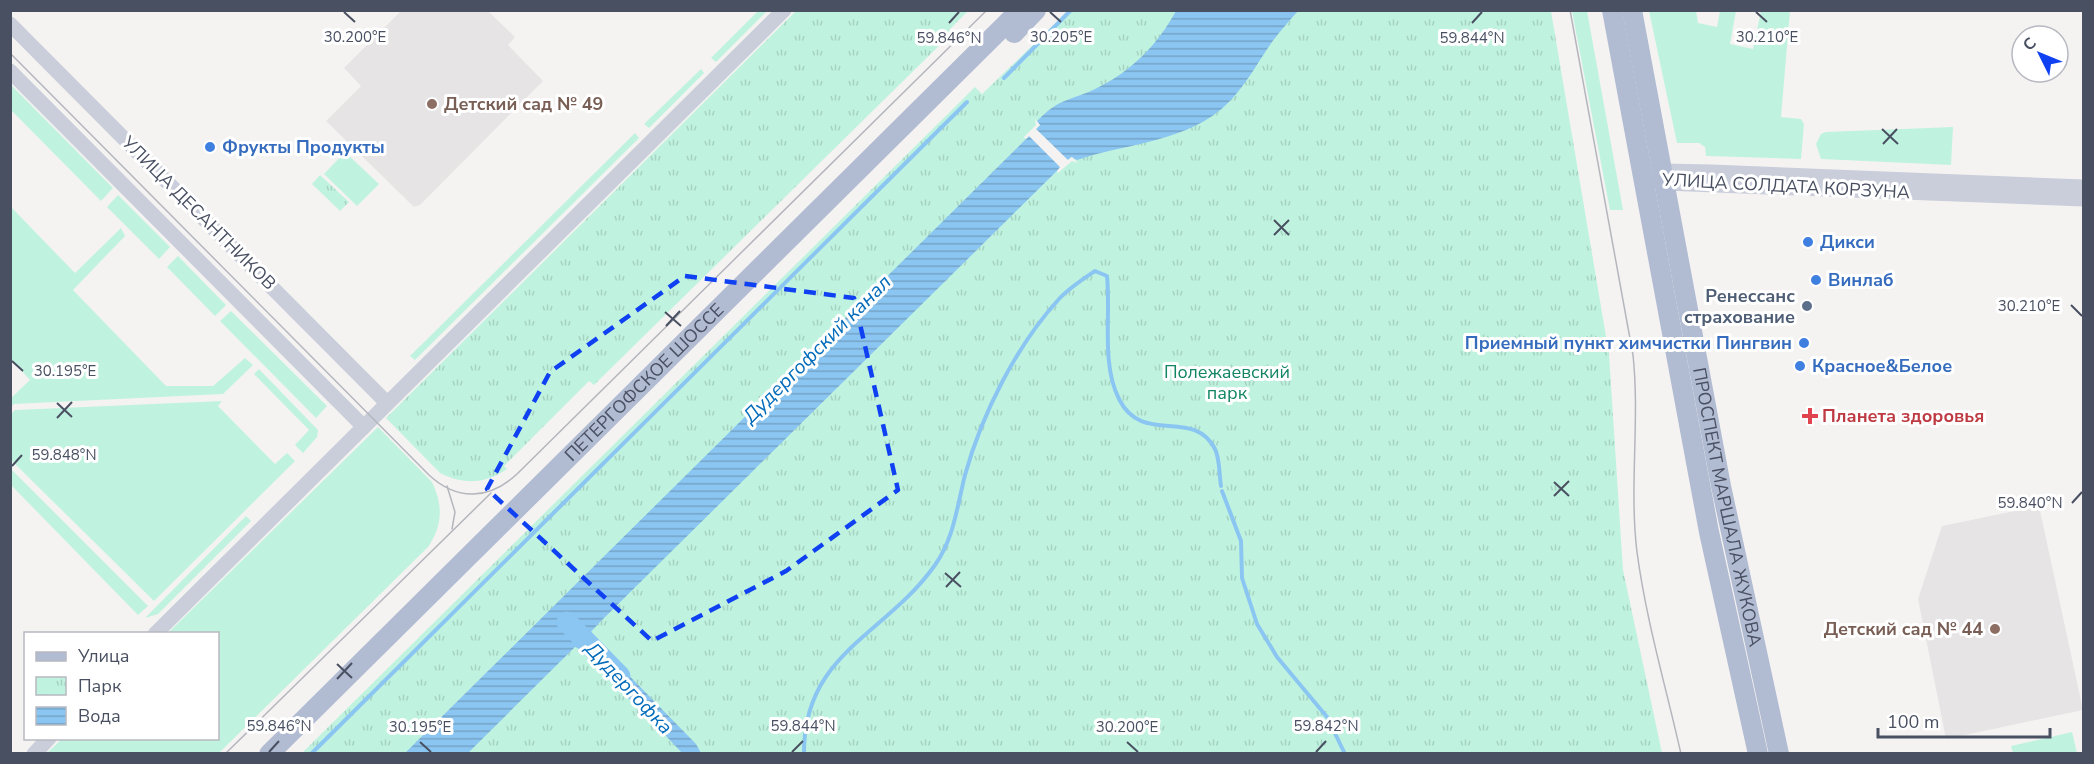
<svg xmlns="http://www.w3.org/2000/svg" width="2094" height="764" font-family="'Nunito Sans',sans-serif">
	<style>
		.education { fill: #e6e4e4 }
		.green { fill: #c0f3df }
		.park { fill: url(#park-tufts) }
		.water { fill: url(#water-rules) }
		.pier { fill: #f5f3f2 }
		.lines { fill: none; stroke-linecap: round; stroke-linejoin: round }
		.stream { stroke: #8bc6f2; stroke-width: 4 }
		.river { stroke: #8bc6f2; stroke-width: 21 }
		.tertiary { stroke: #c9ceda; stroke-width: 15 }
		.primary { stroke: #b1bbd2; stroke-width: 20 }
		.tram { stroke: #b4b6bd; stroke-width: 1.5 }
		.marked { fill: none; stroke: #0f41f2; stroke-width: 4.5; stroke-dasharray: 12 8; stroke-linejoin: round }
		.ticks { fill: none; stroke: #495062; stroke-width: 2 }
		.education-dot { fill: #8d6e63; stroke: #fff; stroke-width: 2 }
		.shop-dot { fill: #3f7fe0; stroke: #fff; stroke-width: 2 }
		.service-dot { fill: #5c6f8a; stroke: #fff; stroke-width: 2 }
		.health-dot { fill: #e0444e; stroke: #fff; stroke-width: 2 }
		.labels { text-anchor: middle; dominant-baseline: central; stroke-width: 6; stroke-linejoin: round; paint-order: stroke }
		.education-label { font-size: 18px; font-weight: bold; fill: #785e54; stroke: #fff; text-anchor: start }
		.shop-label { font-size: 18px; font-weight: bold; fill: #366cbe; stroke: #fff; text-anchor: start }
		.street-label { font-size: 18px; fill: #495062; stroke: #fff }
		.service-label { font-size: 18px; font-weight: bold; fill: #4e5e75; stroke: #fff; text-anchor: end }
		.park-label { font-size: 18px; fill: #128564; stroke: #fff }
		.health-label { font-size: 18px; font-weight: bold; fill: #be3a42; stroke: #fff; text-anchor: start }
		.water-label { font-size: 20px; font-style: italic; fill: #036cba; stroke: #fff }
		.ticks-label { font-size: 15px; text-anchor: middle; fill: #495062; stroke: #fff; stroke-width: 6; stroke-linejoin: round; paint-order: stroke }
	</style>
	<defs>
		<pattern id="park-tufts" width="24" height="20" patternUnits="userSpaceOnUse" patternTransform="scale(1.5)"><rect width="24" height="20" fill="#c0f3df"/><path d="M3 7l-1-3M5 7V3M7 7l1-3M15 17l-1-3M17 17v-4M19 17l1-3" fill="none" stroke="#a6d2c2"/></pattern>
		<pattern id="water-rules" width="6" height="5" patternUnits="userSpaceOnUse" patternTransform="scale(1.5)"><rect width="6" height="5" fill="#8bc6f2"/><path d="M0 2.5h6" fill="none" stroke="#74a3c7"/></pattern>
	</defs>
	<rect width="100%" height="100%" fill="#f5f3f2"/>
	<!-- education -->
	<g class="education">
		<path d="M 401,11 L 488,11 L 515,37 L 508,45 L 543,81 L 420,205 L 414,207 L 326,121 L 361,86 L 344,68 Z"/>
		<path d="M 2039,506 L 2083,710 L 1946,739 L 1918,599 L 1942,526 Z"/>
	</g>
	<!-- green -->
	<g class="green">
		<path d="M 759,10 L 767,11 L 716,62 L 711,58 Z"/>
		<path d="M 1572,11 L 1587,11 L 1623,210 L 1610,210 Z"/>
		<path d="M 1649,11 L 1696,11 L 1698,23 L 1717,27 L 1720,11 L 1736,11 L 1730,44 L 1753,49 L 1761,11 L 1790,11 L 1781,117 L 1801,119 L 1804,124 L 1801,159 L 1706,156 L 1705,147 L 1699,143 L 1677,143 Z"/>
		<path d="M 701,69 L 704,73 L 649,128 L 644,124 Z"/>
		<path d="M 11,85 L 113,188 L 101,201 L 11,110 Z"/>
		<path d="M 1953,127 L 1951,165 L 1821,159 L 1816,144 L 1821,134 L 1826,132 Z"/>
		<path d="M 635,133 L 639,138 L 415,360 L 410,356 Z"/>
		<path d="M 345,152 L 379,184 L 357,206 L 324,174 Z"/>
		<path d="M 118,195 L 170,247 L 159,259 L 107,207 Z"/>
		<path d="M 11,207 L 75,273 L 121,228 L 125,236 L 73,290 L 166,386 L 213,386 L 245,358 L 253,365 L 223,394 L 14,404 L 11,407 L 11,398 L 30,380 L 11,359 Z"/>
		<path d="M 178,256 L 226,305 L 215,316 L 167,267 Z"/>
		<path d="M 231,311 L 327,406 L 316,418 L 220,321 Z"/>
		<path d="M 259,369 L 318,430 L 317,437 L 303,453 L 295,445 L 309,430 L 254,374 Z"/>
		<path d="M 222,401 L 218,406 L 275,464 L 287,453 L 295,461 L 154,601 L 11,460 L 11,414 L 15,410 Z"/>
		<path d="M 378,427 L 432,482 C 443,505 443,525 428,547 L 219,753 L 47,753 L 62,739 L 218,738 L 218,634 L 168,633 Z"/>
		<path d="M 11,469 L 148,606 L 138,615 L 11,485 Z"/>
		<path d="M 246,516 L 251,521 L 158,614 L 145,618 Z"/>
		<path d="M 2072,732 L 2077,753 L 2013,753 L 2011,746 Z"/>
	</g>
	<!-- park -->
	<g class="park">
		<path d="M 796,11 L 968,11 L 949,30 L 952,33 L 594,385 L 589,381 L 504,466 L 507,469 C 485,484 464,485 440,473 L 386,418 Z"/>
		<path d="M 1068,11 L 1551,11 L 1609,354 L 1623,570 L 1662,753 L 301,754 L 975,87 L 982,94 Z"/>
		<path d="M 320,175 L 349,202 L 340,211 L 312,184 Z"/>
	</g>
	<!-- water -->
	<g class="water">
		<path d="M 1176,11 L 1298,11 C 1289,21 1280,31 1272,42 C 1256,65 1241,94 1219,111 C 1178,143 1124,144 1077,160 L 1071,157 L 600,622 L 589,634 L 590,638 L 580,649 L 575,647 L 468,753 L 404,754 L 1024,141 L 1040,125 L 1037,121 C 1062,96 1069,102 1097,88 C 1132,71 1158,44 1176,11 Z"/>
		<path d="M 606,652 L 696,744 L 701,753 L 682,753 C 654,722 623,694 594,663 Z"/>
	</g>
	<!-- pier -->
	<path class="pier" d="M 1035,119 L 1040,125 L 1036,129 L 1068,160 L 1072,157 L 1078,163 L 1072,161 L 1058,173 L 1057,171 L 1060,167 L 1029,136 L 1026,139 L 1024,137 L 1036,125 Z"/>
	<g class="lines">
		<!-- stream -->
		<g class="stream">
			<path d="M 1004,78 L 1071,10"/>
			<path d="M 1222,491 L 1241,541 L 1242,578 L 1257,624 L 1277,657 L 1327,717 L 1345,754"/>
			<path d="M 311,754 L 967,102"/>
			<path d="M 804,754 C 803,653 886,635 935,565 C 954,538 957,507 965,475 C 982,414 1016,346 1059,299 C 1069,288 1083,279 1095,271 L 1107,276 C 1111,315 1101,364 1119,399 C 1142,446 1194,407 1215,449 C 1220,459 1219,474 1221,486"/>
		</g>
		<!-- river -->
		<path class="river" d="M 567,622 L 620,676"/>
		<!-- tertiary -->
		<g class="tertiary">
			<path d="M 10,24 L 387,403"/>
			<path d="M 10,71 L 364,427"/>
			<path d="M 1652,174 L 1662,171 L 1712,172 L 2084,187"/>
			<path d="M 1655,181 L 1664,183 L 2084,199"/>
			<path d="M 155,634 L 784,10"/>
			<path d="M 34,754 L 49,738"/>
		</g>
		<!-- primary -->
		<g class="primary">
			<path d="M 1612,10 L 1709,532 L 1758,754"/>
			<path id="s1" d="M 1632,10 L 1721,486 L 1779,754"/>
			<path d="M 1014,33 L 1036,10"/>
			<path id="s2" d="M 269,754 L 1020,10"/>
		</g>
		<!-- tram -->
		<g class="tram">
			<path d="M 1570,10 L 1633,355 C 1640,421 1629,487 1637,552 C 1646,620 1666,687 1681,754"/>
			<path d="M 10,53 L 429,475 C 457,501 489,500 517,474 L 987,10"/>
			<path d="M 447,486 L 455,512 L 452,529"/>
			<path d="M 225,754 L 491,493"/>
		</g>
	</g>
	<!-- marked area -->
	<path class="marked" d="M 685,276 L 854,298 L 898,490 L 786,571 L 652,641 L 487,489 L 550,372 Z"/>
	<!-- ticks -->
	<path class="ticks" d="M 344,12 L 355,22M 1050,12 L 1061,22M 1756,12 L 1767,22M 949,23 L 959,12M 1472,23 L 1482,12M 1882,129 L 1898,144M 1883,144 L 1897,129M 1274,220 L 1289,235M 1274,235 L 1289,220M 2071,305 L 2082,316M 665,312 L 681,326M 666,326 L 680,311M 12,361 L 23,371M 57,403 L 72,417M 57,418 L 72,402M 12,466 L 22,455M 1554,482 L 1569,496M 1554,496 L 1569,481M 2072,503 L 2082,492M 945,573 L 961,587M 946,587 L 960,572M 337,664 L 352,678M 337,679 L 352,663M 420,742 L 431,752M 1127,742 L 1138,752M 269,752 L 279,741M 792,752 L 803,741M 1316,752 L 1326,741"/>
	<!-- markers -->
	<g class="education-dot">
		<circle cx="432" cy="104" r="6"/>
		<circle cx="1995" cy="629" r="6"/>
	</g>
	<g class="shop-dot">
		<circle cx="210" cy="147" r="6"/>
		<circle cx="1808" cy="242" r="6"/>
		<circle cx="1816" cy="280" r="6"/>
		<circle cx="1804" cy="343" r="6"/>
		<circle cx="1800" cy="366" r="6"/>
	</g>
	<circle class="service-dot" cx="1807" cy="306" r="6"/>
	<path class="health-dot" d="M1807 407h6v6h6v6h-6v6h-6v-6h-6v-6h6z"/>
	<g class="labels">
		<!-- education labels -->
		<g class="education-label">
			<text x="444" y="104">Детский сад № 49</text>
			<text x="1983" y="629" text-anchor="end">Детский сад № 44</text>
		</g>
		<!-- shop labels -->
		<g class="shop-label">
			<text x="222" y="147">Фрукты Продукты</text>
			<text x="1820" y="242">Дикси</text>
			<text x="1828" y="280">Винлаб</text>
			<text x="1792" y="343" text-anchor="end">Приемный пункт химчистки Пингвин</text>
			<text x="1812" y="366">Красное&amp;Белое</text>
		</g>
		<!-- street labels -->
		<g class="street-label">
			<text transform="translate(1786 186) rotate(3)">УЛИЦА СОЛДАТА КОРЗУНА</text>
			<text transform="translate(199 213) rotate(45)">УЛИЦА ДЕСАНТНИКОВ</text>
			<text stroke="none"><textPath href="#s2" startOffset="528">ПЕТЕРГОФСКОЕ ШОССЕ</textPath></text>
			<text stroke="none"><textPath href="#s1" startOffset="506">ПРОСПЕКТ МАРШАЛА ЖУКОВА</textPath></text>
		</g>
		<!-- service labels -->
		<g class="service-label">
			<text x="1795" y="296">Ренессанс<tspan x="1795" dy="21">страхование</tspan></text>
		</g>
		<!-- park labels -->
		<g class="park-label">
			<text x="1227" y="372">Полежаевский<tspan x="1227" dy="21">парк</tspan></text>
		</g>
		<!-- health labels -->
		<g class="health-label">
			<text x="1822" y="416">Планета здоровья</text>
		</g>
		<!-- water labels -->
		<g class="water-label">
			<text transform="translate(817 349) rotate(-45)">Дудергофский канал</text>
			<text transform="translate(629 688) rotate(47)">Дудергофка</text>
		</g>
	</g>
	<g class="ticks-label">
		<text x="355" y="42">30.200°E</text>
		<text x="1061" y="42">30.205°E</text>
		<text x="1767" y="42">30.210°E</text>
		<text x="949" y="43">59.846°N</text>
		<text x="1472" y="43">59.844°N</text>
		<text x="2029" y="311">30.210°E</text>
		<text x="65" y="376">30.195°E</text>
		<text x="64" y="460">59.848°N</text>
		<text x="2030" y="508">59.840°N</text>
		<text x="279" y="731">59.846°N</text>
		<text x="803" y="731">59.844°N</text>
		<text x="1326" y="731">59.842°N</text>
		<text x="420" y="732">30.195°E</text>
		<text x="1127" y="732">30.200°E</text>
	</g>
	<!-- border -->
	<rect width="2094" height="764" fill="none" stroke="#495062" stroke-width="24"/>
	<!-- legend -->
	<rect x="24" y="632" width="195" height="108" fill="#ffffff" stroke="#b6b9c0" stroke-width="1.5"/>
	<rect x="36" y="652" width="30" height="9" fill="#b1bbd2" stroke="#b6b9c0" stroke-width="1.5"/>
	<text x="78" y="662" font-size="18" fill="#495062">Улица</text>
	<rect x="36" y="677" width="30" height="18" fill="url(#park-tufts)" stroke="#b6b9c0" stroke-width="1.5"/>
	<text x="78" y="692" font-size="18" fill="#495062">Парк</text>
	<rect x="36" y="707" width="30" height="18" fill="url(#water-rules)" stroke="#b6b9c0" stroke-width="1.5"/>
	<text x="78" y="722" font-size="18" fill="#495062">Вода</text>
	<!-- north arrow -->
	<g transform="translate(2040 54) rotate(313)"><circle r="28" fill="#ffffff" stroke="#b6b9c0" stroke-width="1.5"/>
	<path d="M0-4.5L10 22L0 15L-10 22Z" fill="#0f41f2"/>
	<text y="-9" font-size="16" font-weight="bold" text-anchor="middle" fill="#495062">С</text>
	</g>
	<!-- scale -->
	<path d="M1878 728v9h172v-9" fill="none" stroke="#495062" stroke-width="3"/>
	<text x="1887" y="728" font-size="18" fill="#495062" stroke="#ffffff" stroke-width="4.5" paint-order="stroke">100 m</text>
</svg>
